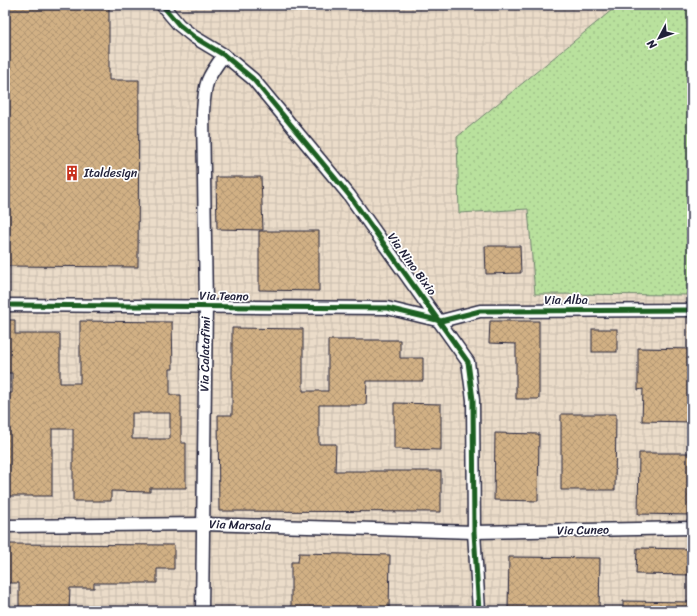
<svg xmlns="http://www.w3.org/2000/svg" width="697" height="616" font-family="Sriracha,sans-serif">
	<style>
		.industrial { fill: url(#industrial-grid) }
		.grass { fill: url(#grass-dots); stroke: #6e826c }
		.building { fill: url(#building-cross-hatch); stroke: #22223b; fill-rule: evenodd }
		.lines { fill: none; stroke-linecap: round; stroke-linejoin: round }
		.street-casing { stroke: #22223b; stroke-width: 15 }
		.street { stroke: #fff; stroke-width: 12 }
		.cycleway-casing { stroke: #fff; stroke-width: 8 }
		.cycleway { stroke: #1b5e20; stroke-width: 5 }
		.labels { text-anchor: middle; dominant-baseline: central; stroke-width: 3.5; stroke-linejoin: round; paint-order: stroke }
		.poi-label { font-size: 12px; fill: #22223b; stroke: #fff; text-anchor: start }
		.street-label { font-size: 12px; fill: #22223b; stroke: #fff }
	</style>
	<defs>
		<pattern id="industrial-grid" width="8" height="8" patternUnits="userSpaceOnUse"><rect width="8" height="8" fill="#ebdcc9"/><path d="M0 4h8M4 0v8" fill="none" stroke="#c9bcae"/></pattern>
		<pattern id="grass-dots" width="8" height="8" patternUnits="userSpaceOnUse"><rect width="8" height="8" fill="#b9e19d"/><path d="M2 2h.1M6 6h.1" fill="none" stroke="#9fc188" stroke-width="1.8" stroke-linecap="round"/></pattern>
		<pattern id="building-cross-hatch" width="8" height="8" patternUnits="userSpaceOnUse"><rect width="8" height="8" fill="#d1b084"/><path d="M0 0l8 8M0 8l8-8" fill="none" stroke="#b39773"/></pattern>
	</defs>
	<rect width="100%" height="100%" fill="#f6efe6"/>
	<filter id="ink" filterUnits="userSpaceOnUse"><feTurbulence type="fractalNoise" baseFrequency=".025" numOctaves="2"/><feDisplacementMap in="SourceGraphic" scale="8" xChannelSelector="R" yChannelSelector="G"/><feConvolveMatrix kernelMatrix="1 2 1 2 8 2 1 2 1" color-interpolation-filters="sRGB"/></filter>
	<g filter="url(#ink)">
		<!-- industrial -->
		<path class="industrial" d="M 5,5 L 618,5 L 457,137 L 460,213 L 528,209 L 535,294 L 692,295 L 692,611 L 5,611 Z"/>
		<!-- grass -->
		<path class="grass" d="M 618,5 L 692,5 L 692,295 L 535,294 L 528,209 L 459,213 L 457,137 Z"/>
		<!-- building -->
		<g class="building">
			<path d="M 5,5 L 109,5 L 109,80 L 139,80 L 138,267 L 5,266 Z"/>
			<path d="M 216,177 L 261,177 L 263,230 L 217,229 Z"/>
			<path d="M 259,231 L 319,231 L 319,291 L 259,290 Z"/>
			<path d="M 485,246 L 520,246 L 521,273 L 486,274 Z"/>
			<path d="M 5,320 L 15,320 L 15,334 L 60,334 L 60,383 L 80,383 L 80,321 L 172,322 L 173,369 L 170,369 L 170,395 L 181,395 L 181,443 L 186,443 L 186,488 L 150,488 L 150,492 L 111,491 L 111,501 L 73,501 L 73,429 L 52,429 L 52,496 L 5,496 L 5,393 L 12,393 L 12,373 L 5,373 ZM 132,413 L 170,413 L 170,439 L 132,439 Z"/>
			<path d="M 490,321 L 539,321 L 539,399 L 516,399 L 516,344 L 489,343 Z"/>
			<path d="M 232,328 L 303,329 L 303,391 L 328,391 L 328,340 L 400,340 L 400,358 L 423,358 L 423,381 L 367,381 L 366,405 L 319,405 L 319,444 L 336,444 L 335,471 L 441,471 L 441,512 L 219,511 L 218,415 L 232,415 Z"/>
			<rect x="592" y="329" width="25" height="23"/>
			<path d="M 638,348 L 692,349 L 692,422 L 642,421 L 643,389 L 638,390 Z"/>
			<path d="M 394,403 L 441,404 L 441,450 L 394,449 Z"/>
			<path d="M 561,414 L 616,414 L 615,490 L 561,490 Z"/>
			<path d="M 495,433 L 539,434 L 538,501 L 494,500 Z"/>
			<path d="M 639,453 L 692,453 L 692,515 L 638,514 Z"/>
			<path d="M 5,544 L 174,545 L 174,569 L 157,569 L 157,583 L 94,583 L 94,588 L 70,588 L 69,611 L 19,611 L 19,583 L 5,583 Z"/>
			<path d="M 637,548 L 692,549 L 692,575 L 636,574 Z"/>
			<path d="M 299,553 L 390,555 L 389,611 L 291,611 L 291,562 L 298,562 Z"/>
			<path d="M 509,557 L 600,558 L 599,611 L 508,611 Z"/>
			<path d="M 623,601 L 692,602 L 692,611 L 623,611 Z"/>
		</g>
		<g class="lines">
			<!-- street casing -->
			<g class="street-casing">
				<g id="street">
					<path d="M 162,5 L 179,25 L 194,37 L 224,55 L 253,79 L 349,195 L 468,362 L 473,400 L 474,532 L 479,611"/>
					<path d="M 5,305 L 387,308 L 441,321 L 480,311 L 692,310"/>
					<path d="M 5,526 L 203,524 L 474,532 L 692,528"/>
					<path d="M 202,611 L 206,305 L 203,112 C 205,82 206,79 224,55"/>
				</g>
			</g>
			<!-- street -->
			<use href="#street" class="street"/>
			<!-- cycleway casing -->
			<g class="cycleway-casing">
				<g id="cycleway">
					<path d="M 162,5 L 179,25 L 194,37 L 224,55 L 253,79 L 349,195 L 468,362 L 473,400 L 474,532 L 479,611"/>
					<path d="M 5,305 L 387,308 L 441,321 L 480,311 L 692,310"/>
				</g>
			</g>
			<!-- cycleway -->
			<use href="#cycleway" class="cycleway"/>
		</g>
	</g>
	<!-- icons -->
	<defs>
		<g id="building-bare" transform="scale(1.2)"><path d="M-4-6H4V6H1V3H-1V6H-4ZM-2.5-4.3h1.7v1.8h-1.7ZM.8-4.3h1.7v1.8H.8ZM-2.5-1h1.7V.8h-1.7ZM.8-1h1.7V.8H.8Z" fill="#c8321e" stroke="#fff" stroke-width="2.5" paint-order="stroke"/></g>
	</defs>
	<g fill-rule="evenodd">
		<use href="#building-bare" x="72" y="173"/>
	</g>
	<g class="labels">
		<!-- poi labels -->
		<g class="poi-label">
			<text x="84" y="173">Italdesign</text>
		</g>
		<!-- street labels -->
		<g class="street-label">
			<text transform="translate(412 264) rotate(54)">Via Nino Bixio</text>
			<text transform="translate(224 296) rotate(1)">Via Teano</text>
			<text x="566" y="300">Via Alba</text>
			<text transform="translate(205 354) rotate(-89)">Via Calatafimi</text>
			<text transform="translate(240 525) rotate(2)">Via Marsala</text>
			<text transform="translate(583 530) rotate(-1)">Via Cuneo</text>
		</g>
	</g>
	<!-- margin -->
	<rect width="697" height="616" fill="none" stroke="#fff" stroke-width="20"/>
	<rect x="10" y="10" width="677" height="596" fill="none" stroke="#22223b" stroke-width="1.5" filter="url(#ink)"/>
	<!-- north arrow -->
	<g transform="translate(659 38) rotate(229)" stroke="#ffffff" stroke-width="3" paint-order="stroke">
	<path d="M0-3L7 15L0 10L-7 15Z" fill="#22223b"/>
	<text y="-6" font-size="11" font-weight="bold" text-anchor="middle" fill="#22223b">N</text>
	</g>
</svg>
